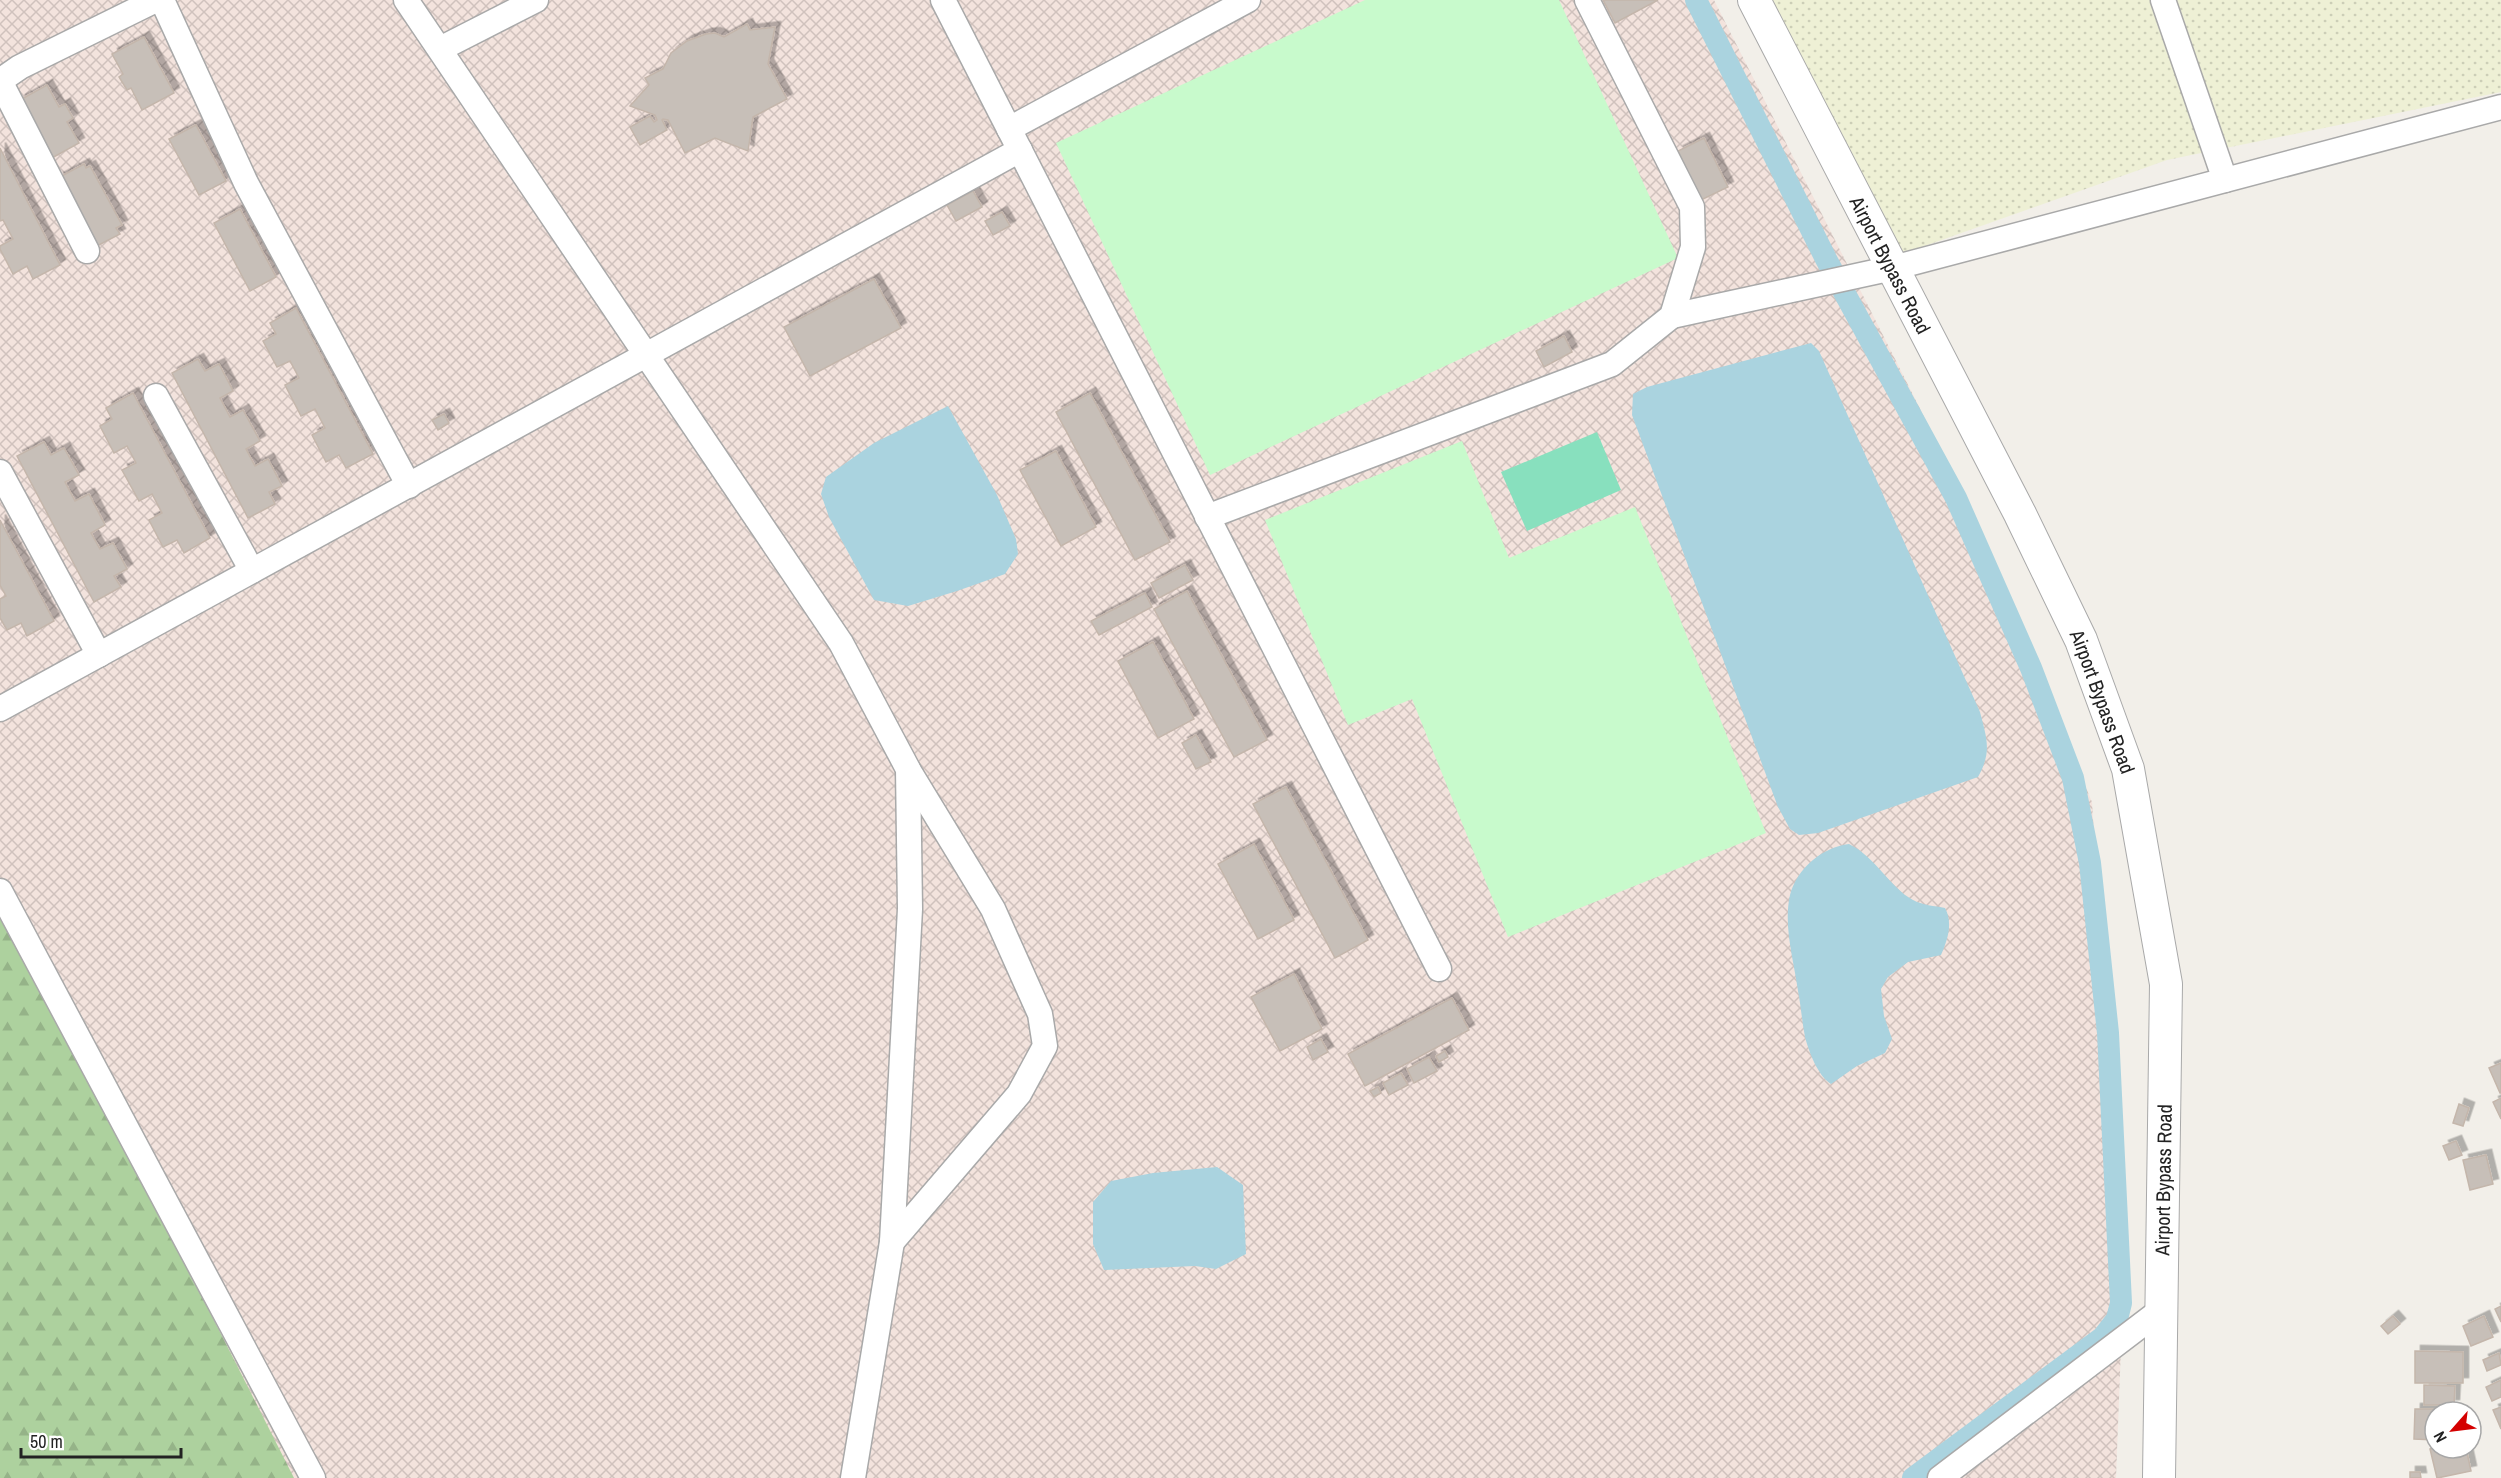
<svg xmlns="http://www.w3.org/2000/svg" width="2501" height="1478" font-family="'Archivo Narrow',sans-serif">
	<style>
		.military { fill: url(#military-cross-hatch) }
		.farmland { fill: url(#farmland-dots) }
		.forest { fill: url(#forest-firs) }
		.park { fill: #c8facc }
		.pitch { fill: #88e0be }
		.water { fill: #aad3df }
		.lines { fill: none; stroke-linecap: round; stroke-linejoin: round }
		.canal { stroke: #aad3df; stroke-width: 22 }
		.building { fill: #c7bfb8; stroke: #c4b6ab; stroke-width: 1.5; filter: url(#shadow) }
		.minor-casing { stroke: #a9a9a9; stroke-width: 27 }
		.tertiary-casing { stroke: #a9a9a9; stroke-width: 34 }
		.minor { stroke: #fff; stroke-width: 24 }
		.tertiary { stroke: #fff; stroke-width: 32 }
		.labels { text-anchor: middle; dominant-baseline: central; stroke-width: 4.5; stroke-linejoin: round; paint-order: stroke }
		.street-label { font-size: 20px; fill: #222; stroke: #fff }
	</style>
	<defs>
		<pattern id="military-cross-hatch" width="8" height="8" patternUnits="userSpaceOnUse" patternTransform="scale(1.5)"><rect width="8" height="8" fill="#f3e3dd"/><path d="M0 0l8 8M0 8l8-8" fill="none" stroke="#d0c2bd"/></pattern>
		<pattern id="farmland-dots" width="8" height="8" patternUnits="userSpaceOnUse" patternTransform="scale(1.5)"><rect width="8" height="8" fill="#eef0d5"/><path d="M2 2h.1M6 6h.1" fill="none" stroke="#ccceb7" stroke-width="1.8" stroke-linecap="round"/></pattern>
		<pattern id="forest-firs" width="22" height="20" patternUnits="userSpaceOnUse" patternTransform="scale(1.5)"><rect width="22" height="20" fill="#add19e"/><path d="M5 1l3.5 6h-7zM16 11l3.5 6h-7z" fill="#95b388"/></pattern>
		<filter id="shadow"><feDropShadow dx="5.5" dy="-5.5" stdDeviation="0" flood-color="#0004"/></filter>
	</defs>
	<rect width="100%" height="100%" fill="#f2efe9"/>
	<!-- military -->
	<path class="military" d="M 0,0 L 1714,0 L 1958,484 L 2092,802 L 2123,1294 L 2116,1478 L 0,1478 Z"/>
	<!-- farmland -->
	<path class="farmland" d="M 1766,0 L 2501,0 L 2501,92 L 2167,160 L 1902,254 Z"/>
	<!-- forest -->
	<path class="forest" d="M 0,898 L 294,1478 L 0,1478 Z"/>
	<!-- park -->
	<g class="park">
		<path d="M 1365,0 L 1559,0 L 1678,258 L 1210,475 L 1056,143 Z"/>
		<path d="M 1462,441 L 1509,558 L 1635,507 L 1766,833 L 1508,937 L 1412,699 L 1348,725 L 1265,520 Z"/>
	</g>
	<!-- pitch -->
	<path class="pitch" d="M 1597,432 L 1621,490 L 1527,531 L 1501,472 Z"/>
	<!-- water -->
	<g class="water">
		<path d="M 1811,343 L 1819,351 L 1980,712 C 1987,739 1992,752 1978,777 L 1818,833 L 1799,835 L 1790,829 L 1778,807 L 1632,415 L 1633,394 L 1647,387 Z"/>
		<path d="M 948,406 L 997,495 L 1016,539 L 1018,554 L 1005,574 L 957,591 L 908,606 L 874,600 L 829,517 L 821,494 L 826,477 L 874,443 Z"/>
		<path d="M 1849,844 C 1876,857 1889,887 1913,900 C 1922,905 1935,906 1945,908 C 1953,923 1948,939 1941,955 L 1908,962 L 1888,977 L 1881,989 L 1884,1016 L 1892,1039 L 1885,1053 L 1857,1066 L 1831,1084 C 1818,1076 1809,1052 1805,1037 C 1802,1022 1801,1006 1798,991 C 1794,961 1783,926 1790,895 C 1797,868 1823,847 1849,844 Z"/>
		<path d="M 1217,1167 L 1243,1185 L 1246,1254 L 1216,1269 L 1195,1266 L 1104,1270 L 1093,1244 L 1093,1202 L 1111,1181 L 1153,1173 Z"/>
	</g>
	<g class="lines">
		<!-- canal -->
		<path class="canal" d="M 1696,0 L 1826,259 L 1956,498 L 2031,668 L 2073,778 L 2090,863 L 2108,1033 L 2121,1303 L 2117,1319 L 2103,1337 L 1913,1478"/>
	</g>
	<!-- building -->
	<g class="building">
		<path d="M 1603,0 L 1658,0 L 1615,23 Z"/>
		<path d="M 747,24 L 750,30 L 775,27 L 768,64 L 787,99 L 753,117 L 748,151 L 715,138 L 685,153 L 668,120 L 663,119 L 662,120 L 667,130 L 640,145 L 630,127 L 650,116 L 654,122 L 657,120 L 655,115 L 630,106 L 649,85 L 645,78 L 663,69 L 671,53 L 687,41 L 706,34 L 715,33 L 724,37 Z"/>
		<path d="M 144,37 L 174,93 L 142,110 L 131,88 L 127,90 L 119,77 L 123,74 L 112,54 Z"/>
		<path d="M 47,85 L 59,107 L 65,104 L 73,118 L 67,122 L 79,143 L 52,158 L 20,100 Z"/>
		<path d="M 196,125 L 226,181 L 199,195 L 169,139 Z"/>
		<path d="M 1704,138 L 1728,187 L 1701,200 L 1678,151 Z"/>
		<path d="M 0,148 L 60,265 L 33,279 L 27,266 L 13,274 L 0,249 L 0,246 L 13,239 L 3,220 L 0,221 Z"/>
		<path d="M 84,164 L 86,168 L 90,166 L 122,225 L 116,228 L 120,234 L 95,247 L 58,178 Z"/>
		<path d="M 973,191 L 982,207 L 956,221 L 947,205 Z"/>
		<path d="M 240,209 L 276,277 L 250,291 L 214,223 Z"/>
		<path d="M 1002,212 L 1010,226 L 993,235 L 985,221 Z"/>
		<path d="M 874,279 L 901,328 L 810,376 L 784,327 Z"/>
		<path d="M 296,308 L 373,454 L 346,468 L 339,455 L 326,462 L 312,435 L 325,428 L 315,409 L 301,416 L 285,385 L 299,378 L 290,361 L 277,367 L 263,341 L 276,334 L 270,323 Z"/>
		<path d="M 1564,336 L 1572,352 L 1544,367 L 1536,351 Z"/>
		<path d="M 198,359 L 205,371 L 219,364 L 233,391 L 220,398 L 230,417 L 243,410 L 260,441 L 246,449 L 255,466 L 268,459 L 282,486 L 269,492 L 275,504 L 248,518 L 172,373 Z"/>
		<path d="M 133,393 L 210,538 L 184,553 L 177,540 L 163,547 L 149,520 L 162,513 L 152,494 L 139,501 L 122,470 L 136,463 L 127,446 L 114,453 L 100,426 L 112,419 L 106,408 Z"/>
		<path d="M 1090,393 L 1170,542 L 1135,560 L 1056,412 Z"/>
		<path d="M 444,414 L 449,423 L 438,430 L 432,420 Z"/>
		<path d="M 44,442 L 51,455 L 64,448 L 79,475 L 65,482 L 75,501 L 89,494 L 105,525 L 91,533 L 100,549 L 113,543 L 127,569 L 114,576 L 121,587 L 94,602 L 17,456 Z"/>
		<path d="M 1056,451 L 1096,527 L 1061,546 L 1020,470 Z"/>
		<path d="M 0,520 L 54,621 L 27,636 L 21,623 L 7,630 L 0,618 L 0,599 L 6,596 L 0,585 Z"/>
		<path d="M 1185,565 L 1193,580 L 1159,598 L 1151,583 Z"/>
		<path d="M 1187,591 L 1267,740 L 1234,757 L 1154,609 Z"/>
		<path d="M 1145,593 L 1152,607 L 1099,635 L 1091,621 Z"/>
		<path d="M 1153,642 L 1194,719 L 1158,738 L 1118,661 Z"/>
		<path d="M 1196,735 L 1211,762 L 1196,769 L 1182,743 Z"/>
		<path d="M 1286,787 L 1368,940 L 1335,958 L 1253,804 Z"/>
		<path d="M 1254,844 L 1294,920 L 1258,939 L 1218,864 Z"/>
		<path d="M 1294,974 L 1322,1029 L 1280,1051 L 1251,997 Z"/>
		<path d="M 1452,998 L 1469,1030 L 1365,1086 L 1348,1054 Z"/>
		<path d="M 1321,1039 L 1328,1052 L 1313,1060 L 1307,1047 Z"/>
		<path d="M 1445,1051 L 1448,1057 L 1439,1062 L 1436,1056 Z"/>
		<path d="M 1429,1057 L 1437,1071 L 1414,1083 L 1407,1069 Z"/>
		<path d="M 2501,1063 L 2501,1093 L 2500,1093 L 2489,1068 Z"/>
		<path d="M 1401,1073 L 1408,1085 L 1389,1095 L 1383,1083 Z"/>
		<path d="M 1378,1087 L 1381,1093 L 1374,1097 L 1370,1091 Z"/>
		<path d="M 2501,1098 L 2501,1119 L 2493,1102 Z"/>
		<path d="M 2459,1104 L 2469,1108 L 2463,1126 L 2453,1123 Z"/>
		<path d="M 2456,1141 L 2462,1155 L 2449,1160 L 2443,1146 Z"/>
		<path d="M 2486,1155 L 2493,1184 L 2470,1190 L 2463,1160 Z"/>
		<path d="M 2501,1306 L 2501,1322 L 2495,1309 Z"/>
		<path d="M 2393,1316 L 2400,1324 L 2388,1334 L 2381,1326 Z"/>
		<path d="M 2484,1316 L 2493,1337 L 2471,1346 L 2463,1326 Z"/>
		<path d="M 2415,1351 L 2463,1352 L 2463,1383 L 2415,1383 Z"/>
		<path d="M 2499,1353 L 2501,1365 L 2487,1371 L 2483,1360 Z"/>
		<path d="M 2501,1380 L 2501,1397 L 2492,1401 L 2486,1387 Z"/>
		<path d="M 2424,1385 L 2455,1386 L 2454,1405 L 2424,1405 Z"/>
		<path d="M 2501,1407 L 2501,1429 L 2493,1410 Z"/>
		<path d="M 2415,1409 L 2448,1409 L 2448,1412 L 2435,1412 L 2435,1440 L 2414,1439 Z"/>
		<path d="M 2435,1447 L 2466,1448 L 2471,1471 L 2437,1478 L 2430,1449 Z"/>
		<path d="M 2410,1472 L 2420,1472 L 2421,1478 L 2410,1478 Z"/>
	</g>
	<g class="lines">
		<!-- minor casing -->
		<g class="minor-casing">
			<g id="minor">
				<path d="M 162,0 L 246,183 L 409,486"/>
				<path d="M 406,0 L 841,643 L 908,769 L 910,909 L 892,1242 L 853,1478"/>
				<path d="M 943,0 L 1439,969"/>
				<path d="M 2163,0 L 2225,180"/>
				<path d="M 440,49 L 536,0"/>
				<path d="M 1,80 L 20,67 L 156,0"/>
				<path d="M 0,81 L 87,251"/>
				<path d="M 1009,129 L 1248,0"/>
				<path d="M 1672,316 L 1893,268 L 2501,107"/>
				<path d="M 156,396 L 252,571"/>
				<path d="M 0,472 L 99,655"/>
				<path d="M 1207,517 L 1612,364 L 1672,316 L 1693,247 L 1692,207 L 1587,0"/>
				<path d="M 0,709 L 1020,150"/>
				<path d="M 0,891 L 313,1478"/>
				<path d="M 892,1242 L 1019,1094 L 1045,1046 L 1040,1014 L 993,909 L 909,771"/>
				<path d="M 1940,1478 L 2161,1310"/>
			</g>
		</g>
		<!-- tertiary casing -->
		<g class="tertiary-casing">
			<g id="tertiary">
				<path id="s1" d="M 1754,0 L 2020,514 L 2081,640 L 2128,769 L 2166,984 L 2159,1478"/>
			</g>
		</g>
		<!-- minor -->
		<use href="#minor" class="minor"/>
		<!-- tertiary -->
		<use href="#tertiary" class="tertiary"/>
	</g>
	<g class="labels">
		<!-- street labels -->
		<g class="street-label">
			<text stroke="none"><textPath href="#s1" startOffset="298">Airport Bypass Road</textPath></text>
			<text stroke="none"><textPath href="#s1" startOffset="784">Airport Bypass Road</textPath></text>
			<text transform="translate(2163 1180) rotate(-89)">Airport Bypass Road</text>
		</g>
	</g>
	<!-- north arrow -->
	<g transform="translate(2453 1430) rotate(242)"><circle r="28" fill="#ffffff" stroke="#a7a7a7" stroke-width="1.5"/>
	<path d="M0-4.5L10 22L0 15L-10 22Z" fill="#d40000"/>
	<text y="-9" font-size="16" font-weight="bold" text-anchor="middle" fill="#222222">N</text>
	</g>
	<!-- scale -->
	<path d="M21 1448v9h160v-9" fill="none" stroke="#222222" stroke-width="3"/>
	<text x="30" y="1448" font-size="18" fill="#222222" stroke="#ffffff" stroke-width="4.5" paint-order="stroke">50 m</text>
</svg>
